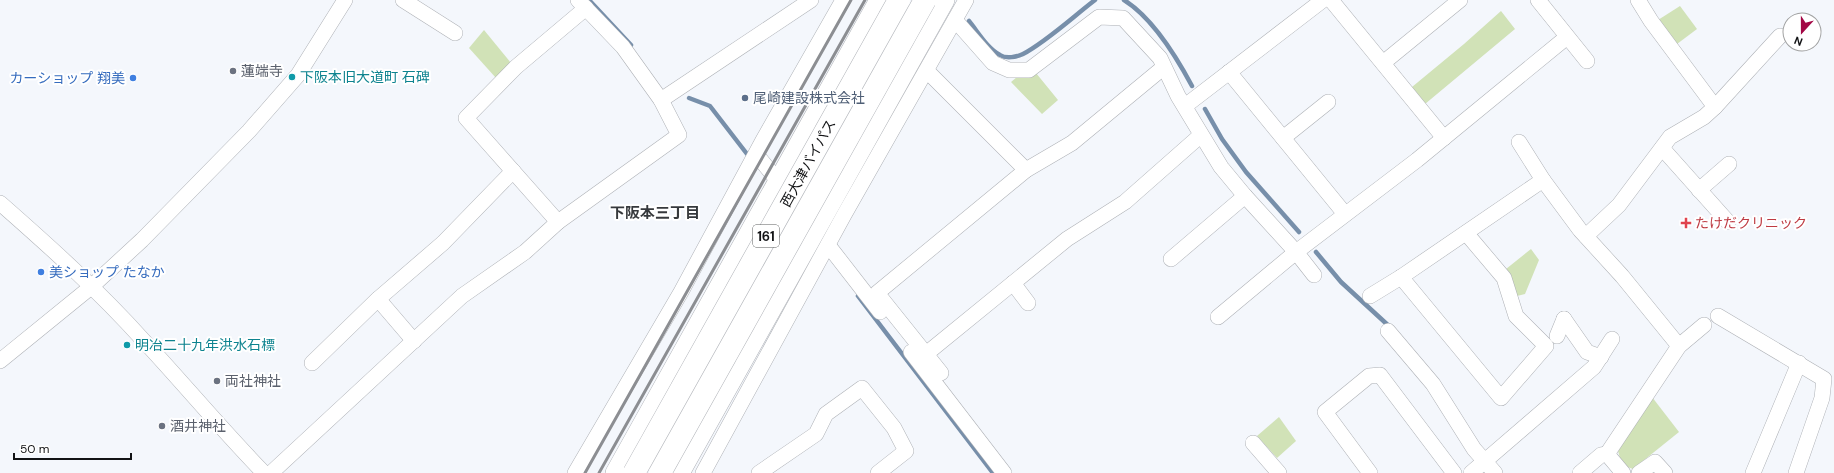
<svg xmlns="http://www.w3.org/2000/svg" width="1834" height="473" font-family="'DM Sans','Noto Sans JP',sans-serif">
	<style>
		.green { fill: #d1e2b7 }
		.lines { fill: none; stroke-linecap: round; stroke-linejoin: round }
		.stream { stroke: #778faa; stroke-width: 4.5 }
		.minor-casing { stroke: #aeb1b6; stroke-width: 16 }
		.tertiary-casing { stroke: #aeb1b6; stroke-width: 20 }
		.minor { stroke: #fff; stroke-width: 15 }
		.tertiary { stroke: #fff; stroke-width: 19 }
		.rail { stroke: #8c8e92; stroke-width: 3 }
		.motorway-bridge-casing { stroke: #aeb1b6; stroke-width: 23; stroke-linecap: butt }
		.motorway-bridge { stroke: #fff; stroke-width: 22 }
		.worship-dot { fill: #6b7280; stroke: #fff; stroke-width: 1.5 }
		.culture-dot { fill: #0f9aa8; stroke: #fff; stroke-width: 1.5 }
		.shop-dot { fill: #3f7fe0; stroke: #fff; stroke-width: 1.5 }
		.service-dot { fill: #5c6f8a; stroke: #fff; stroke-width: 1.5 }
		.health-dot { fill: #e0444e; stroke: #fff; stroke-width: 1.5 }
		.labels { text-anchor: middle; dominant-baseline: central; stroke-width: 4; stroke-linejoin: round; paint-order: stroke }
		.shield { fill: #fff; stroke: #595a5b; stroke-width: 1 }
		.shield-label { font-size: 13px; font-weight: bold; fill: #121315 }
		.worship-label { font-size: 14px; fill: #5b616d; stroke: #fff; text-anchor: start }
		.culture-label { font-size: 14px; fill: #0d838f; stroke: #fff; text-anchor: start }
		.shop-label { font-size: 14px; fill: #366cbe; stroke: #fff; text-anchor: end }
		.service-label { font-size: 14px; fill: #4e5e75; stroke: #fff; text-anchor: start }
		.street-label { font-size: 14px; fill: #121315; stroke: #fff }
		.health-label { font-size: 14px; fill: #be3a42; stroke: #fff; text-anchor: start }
		.neighbourhood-label { font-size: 15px; font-weight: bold; fill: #36393c; stroke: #fff }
	</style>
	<rect width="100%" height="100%" fill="#f4f7fc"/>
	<!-- green -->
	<g class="green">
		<path d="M 1680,6 L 1697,29 L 1677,44 L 1658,20 Z"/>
		<path d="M 1501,11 L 1515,29 L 1425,104 L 1412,87 L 1464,44 Z"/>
		<path d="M 484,30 L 511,63 L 496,78 L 469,48 Z"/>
		<path d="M 1036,73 L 1058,100 L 1042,114 L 1011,82 L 1017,77 L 1033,76 Z"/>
		<path d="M 1531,249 L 1539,260 L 1525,294 L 1517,296 L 1509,272 L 1506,269 Z"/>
		<path d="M 1652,397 L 1679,432 L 1633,469 L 1622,465 L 1618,451 Z"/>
		<path d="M 1279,417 L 1296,441 L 1277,458 L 1257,436 Z"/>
	</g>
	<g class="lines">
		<!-- stream -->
		<g class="stream">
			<path d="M 589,0 L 631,45"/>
			<path d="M 1124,0 C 1153,18 1176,56 1192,86"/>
			<path d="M 969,21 C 978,32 987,48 1000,55 C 1006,59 1017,57 1023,54 C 1046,42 1074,16 1095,0"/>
			<path d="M 689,98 L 710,106 L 747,154"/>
			<path d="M 1205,109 L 1222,139 L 1246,172 L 1299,232"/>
			<path d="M 1316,252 L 1341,282 L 1390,327"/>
			<path d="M 858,296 L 993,473"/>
		</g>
		<!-- minor casing -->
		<g class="minor-casing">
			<g id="minor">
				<path d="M 403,0 L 455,33"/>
				<path d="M 1331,0 L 1444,138"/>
				<path d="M 1538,0 L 1587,61"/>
				<path d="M 1638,0 L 1651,21 L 1715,107"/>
				<path d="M 955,20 L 993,63 L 1009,70 L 1029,70 L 1099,17 L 1123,18 L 1160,58 L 1178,96 L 1221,167 L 1245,196 L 1296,252 L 1314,275"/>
				<path d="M 1383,63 L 1460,0"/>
				<path d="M 927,71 L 1026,170"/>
				<path d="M 1229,72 L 1345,214"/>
				<path d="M 661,100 L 811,0"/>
				<path d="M 1185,106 L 1323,0"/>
				<path d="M 1283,138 L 1328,102"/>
				<path d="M 1519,142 L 1543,180 L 1580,230 L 1622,276 L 1679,346"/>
				<path d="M 1662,148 L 1728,222"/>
				<path d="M 756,154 L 778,181 L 787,186"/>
				<path d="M 1699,190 L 1729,164"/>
				<path d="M 0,203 C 49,246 99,291 143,340 C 184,384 222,430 264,473"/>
				<path d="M 558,222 L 466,118 L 516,67 L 586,8"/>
				<path d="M 1586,236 L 1619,205 L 1670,137 L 1704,117 L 1715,107 L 1780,36"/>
				<path d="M 828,245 L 880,312"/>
				<path d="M 1171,259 L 1245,196"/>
				<path d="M 1401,277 L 1501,398 L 1546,346 L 1516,316 L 1504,278 L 1466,233"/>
				<path d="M 1013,283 L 1028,303"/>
				<path d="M 1370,296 L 1401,277 L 1543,180"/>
				<path d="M 378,299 L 414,341"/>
				<path d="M 1718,316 L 1824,379 L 1822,398 L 1796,473"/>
				<path d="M 1218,317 L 1296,252 L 1417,160 L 1567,37"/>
				<path d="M 1564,319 L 1587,352 L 1601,357"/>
				<path d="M 1388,331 L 1433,384 L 1474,449 L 1495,473"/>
				<path d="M 1557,336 L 1564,319"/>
				<path d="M 911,352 L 1004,473"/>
				<path d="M 926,354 L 1067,239 L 1125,202 L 1201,135"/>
				<path d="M 0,361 L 91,287 L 142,240 L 249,131 L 298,75 L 345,0"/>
				<path d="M 312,363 L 378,299 L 443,243 L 513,171"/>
				<path d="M 941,373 L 877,293 L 1026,170 L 1072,143 L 1164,67"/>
				<path d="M 1253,443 L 1279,473"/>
				<path d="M 1607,454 L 1679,346 L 1704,325"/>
				<path d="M 271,473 L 462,296 L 525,252 L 558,222 L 679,135 L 661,100 L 623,47 L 578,0"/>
				<path d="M 575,473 L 681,292 L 762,142 L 843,0"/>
				<path d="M 703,473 L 844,215 L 966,0"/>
				<path d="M 759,473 L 816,434 L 826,414 L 862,388 L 894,428 L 906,451 L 878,473"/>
				<path d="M 1370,473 L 1325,412 L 1369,376 L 1380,375 L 1454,473"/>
				<path d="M 1471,473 L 1594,367 L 1612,339"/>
				<path d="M 1580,473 L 1601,455 L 1607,454 L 1623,473"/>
				<path d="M 1639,473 L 1655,462 L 1665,473"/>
				<path d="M 1753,473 L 1799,363"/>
			</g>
		</g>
		<!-- tertiary casing -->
		<g class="tertiary-casing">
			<g id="tertiary">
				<path d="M 615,473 L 879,0"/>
				<path d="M 680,473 L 945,0"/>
			</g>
		</g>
		<!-- minor -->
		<use href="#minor" class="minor"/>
		<!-- tertiary -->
		<use href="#tertiary" class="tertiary"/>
		<!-- rail -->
		<g class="rail">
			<path d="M 585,473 L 851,0"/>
			<path d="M 599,473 L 865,0"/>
		</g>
		<!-- motorway-bridge casing -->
		<g class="motorway-bridge-casing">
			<g id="motorway-bridge">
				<path d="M 634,473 L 899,0"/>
				<path d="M 660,473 L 925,0"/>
			</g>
		</g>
		<!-- motorway-bridge -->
		<use href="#motorway-bridge" class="motorway-bridge"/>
	</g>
	<!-- markers -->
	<g class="worship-dot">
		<circle cx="233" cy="71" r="4"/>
		<circle cx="217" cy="381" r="4"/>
		<circle cx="162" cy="426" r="4"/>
	</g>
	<g class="culture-dot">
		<circle cx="292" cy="77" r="4"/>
		<circle cx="127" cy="345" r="4"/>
	</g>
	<g class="shop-dot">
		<circle cx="133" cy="78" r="4"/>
		<circle cx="41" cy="272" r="4"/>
	</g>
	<circle class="service-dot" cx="745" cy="98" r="4"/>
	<path class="health-dot" d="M1684 217h4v4h4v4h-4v4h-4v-4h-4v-4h4z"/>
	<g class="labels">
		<!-- shield labels -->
		<rect class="shield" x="753" y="225" width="26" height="22" rx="3"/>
		<g class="shield-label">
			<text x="766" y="236">161</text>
		</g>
		<!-- worship labels -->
		<g class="worship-label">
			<text x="241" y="71">蓮端寺</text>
			<text x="225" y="381">両社神社</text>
			<text x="170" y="426">酒井神社</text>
		</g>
		<!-- culture labels -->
		<g class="culture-label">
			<text x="300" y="77">下阪本旧大道町 石碑</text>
			<text x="135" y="345">明冶二十九年洪水石標</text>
		</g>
		<!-- shop labels -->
		<g class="shop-label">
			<text x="125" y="78">カーショップ 翔美</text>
			<text x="49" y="272" text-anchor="start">美ショップ たなか</text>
		</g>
		<!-- service labels -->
		<g class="service-label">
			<text x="753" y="98">尾崎建設株式会社</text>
		</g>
		<!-- street labels -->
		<g class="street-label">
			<text transform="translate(808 163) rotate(-61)">西大津バイパス</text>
		</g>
		<!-- health labels -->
		<g class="health-label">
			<text x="1695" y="223">たけだクリニック</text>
		</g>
		<!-- neighbourhood labels -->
		<g class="neighbourhood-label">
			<text x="655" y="213">下阪本三丁目</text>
		</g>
	</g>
	<!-- north arrow -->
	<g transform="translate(1802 32) rotate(201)"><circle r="19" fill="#ffffff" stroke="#a0a1a1"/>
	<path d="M0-3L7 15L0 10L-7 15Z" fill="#a20644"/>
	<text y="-6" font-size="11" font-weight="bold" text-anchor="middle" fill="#121315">N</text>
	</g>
	<!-- scale -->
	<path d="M14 453v6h117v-6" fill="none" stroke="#121315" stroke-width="2"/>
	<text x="20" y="453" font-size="12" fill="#121315" stroke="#ffffff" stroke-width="3" paint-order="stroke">50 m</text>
</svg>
